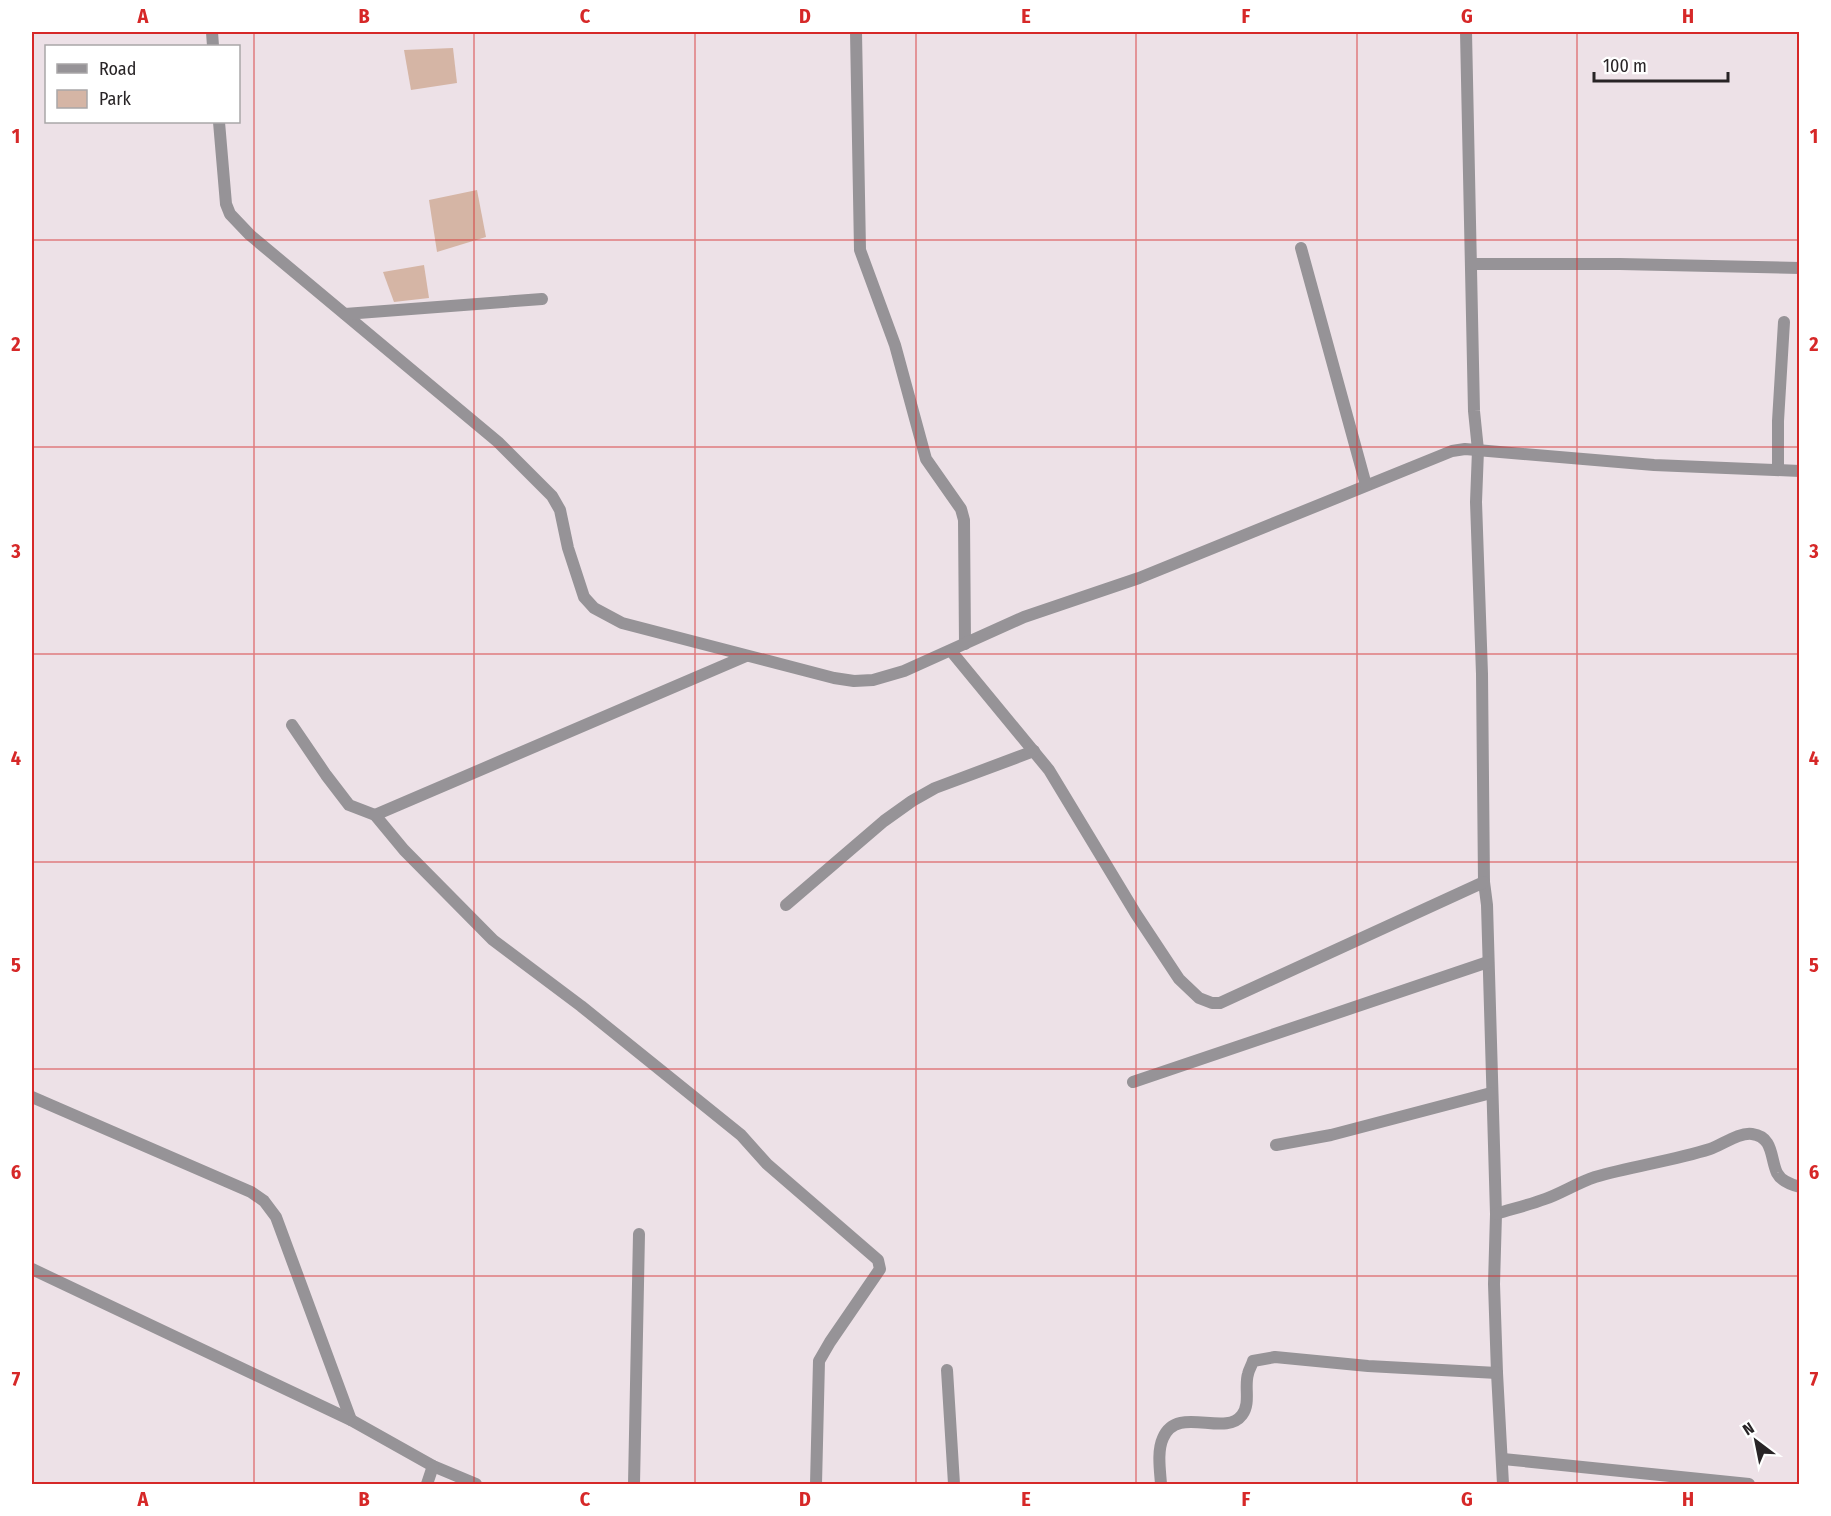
<svg xmlns="http://www.w3.org/2000/svg" width="1831" height="1516" font-family="'Fira Sans Condensed',sans-serif">
	<style>
		.green { fill: #d5b5a5 }
		.lines { fill: none; stroke-linecap: round; stroke-linejoin: round }
		.minor { stroke: #969397; stroke-width: 12 }
		.grid { fill: none; stroke: #d62828; stroke-width: 1.5; stroke-opacity: 0.55 }
		.neatline { fill: none; stroke: #d62828; stroke-width: 2 }
		.grid-label { font-size: 20px; text-anchor: middle; font-weight: bold; fill: #d62828 }
	</style>
	<rect width="100%" height="100%" fill="#ede1e7"/>
	<!-- green -->
	<g class="green">
		<path d="M 453,48 L 457,83 L 411,90 L 404,50 Z"/>
		<path d="M 477,190 L 486,237 L 437,252 L 429,200 Z"/>
		<path d="M 424,265 L 429,298 L 394,302 L 383,272 Z"/>
	</g>
	<g class="lines">
		<!-- minor -->
		<g class="minor">
			<path d="M 212,32 L 213,46"/>
			<path d="M 856,32 L 860,250 L 895,345 L 926,459 L 961,509 L 964,520 L 965,644"/>
			<path d="M 1466,32 L 1474,411 L 1478,450 L 1476,502 L 1482,674 L 1484,882 L 1487,905 L 1496,1214 L 1494,1284 L 1497,1373 L 1503,1484"/>
			<path d="M 219,122 L 226,204 L 230,214 L 250,235 L 498,442 L 552,496 L 560,510 L 568,548 L 584,597 L 594,608 L 622,623 L 834,678 L 854,681 L 873,680 L 904,671 L 1024,617 L 1139,578 L 1452,451 L 1465,449 L 1654,465 L 1800,471"/>
			<path d="M 1301,248 L 1366,485"/>
			<path d="M 1471,264 L 1620,264 L 1800,268"/>
			<path d="M 345,314 L 542,299"/>
			<path d="M 1778,470 L 1778,421 L 1784,322"/>
			<path d="M 951,651 L 1049,770 L 1136,914 L 1179,979 L 1199,998 L 1212,1003 L 1220,1003 L 1484,882"/>
			<path d="M 292,725 L 326,775 L 349,805 L 375,815 L 404,850 L 493,940 L 581,1006 L 741,1135 L 767,1164 L 878,1260 L 880,1269 L 830,1342 L 819,1361 L 816,1484"/>
			<path d="M 375,815 L 746,656"/>
			<path d="M 786,905 L 884,821 L 912,801 L 935,788 L 1034,751"/>
			<path d="M 1133,1082 L 1488,962"/>
			<path d="M 32,1097 L 251,1192 L 264,1201 L 276,1217 L 351,1420"/>
			<path d="M 1276,1145 L 1331,1135 L 1491,1093"/>
			<path d="M 1496,1214 C 1512,1209 1529,1205 1545,1199 C 1562,1193 1577,1183 1595,1177 C 1632,1166 1672,1161 1710,1149 C 1722,1145 1739,1132 1752,1134 C 1774,1137 1770,1158 1777,1173 C 1781,1181 1792,1185 1800,1187"/>
			<path d="M 32,1269 L 351,1420 L 433,1466 L 476,1484"/>
			<path d="M 947,1370 L 954,1484"/>
			<path d="M 1503,1459 L 1749,1484"/>
			<path d="M 427,1484 L 433,1466"/>
			<path d="M 634,1484 L 639,1234"/>
			<path d="M 1161,1484 C 1160,1470 1157,1451 1163,1438 C 1177,1404 1225,1438 1242,1415 C 1251,1403 1244,1387 1248,1374 C 1249,1369 1252,1365 1253,1361 L 1275,1357 L 1368,1366 L 1497,1373"/>
		</g>
	</g>
	<!-- grid -->
	<path class="grid" d="M 254,32 L 254,1484M 474,32 L 474,1484M 695,32 L 695,1484M 916,32 L 916,1484M 1136,32 L 1136,1484M 1357,32 L 1357,1484M 1577,32 L 1577,1484M 32,240 L 1800,240M 32,447 L 1800,447M 32,654 L 1800,654M 32,862 L 1800,862M 32,1069 L 1800,1069M 32,1276 L 1800,1276"/>
	<!-- border -->
	<rect width="1831" height="1516" fill="none" stroke="#ffffff" stroke-width="66"/>
	<!-- legend -->
	<rect x="45" y="45" width="195" height="78" fill="#ffffff" stroke="#a9a7a8" stroke-width="1.5"/>
	<rect x="57" y="64" width="30" height="9" fill="#969397" stroke="#a9a7a8" stroke-width="1.5"/>
	<text x="99" y="75" font-size="18" fill="#282426">Road</text>
	<rect x="57" y="90" width="30" height="18" fill="#d5b5a5" stroke="#a9a7a8" stroke-width="1.5"/>
	<text x="99" y="105" font-size="18" fill="#282426">Park</text>
	<!-- north arrow -->
	<g transform="translate(1756 1441) rotate(328)" stroke="#ffffff" stroke-width="4.5" paint-order="stroke">
	<path d="M0-4.5L10 22L0 15L-10 22Z" fill="#282426"/>
	<text y="-9" font-size="16" font-weight="bold" text-anchor="middle" fill="#282426">N</text>
	</g>
	<!-- scale -->
	<path d="M1594 72v9h134v-9" fill="none" stroke="#282426" stroke-width="3"/>
	<text x="1603" y="72" font-size="18" fill="#282426" stroke="#ffffff" stroke-width="4.5" paint-order="stroke">100 m</text>
	<rect x="33" y="33" width="1765" height="1450" class="neatline"/>
	<g class="grid-label">
		<text x="143" y="23">A</text>
		<text x="364" y="23">B</text>
		<text x="585" y="23">C</text>
		<text x="805" y="23">D</text>
		<text x="1026" y="23">E</text>
		<text x="1246" y="23">F</text>
		<text x="1467" y="23">G</text>
		<text x="1688" y="23">H</text>
		<text x="16" y="143">1</text>
		<text x="1814" y="143">1</text>
		<text x="16" y="351">2</text>
		<text x="1814" y="351">2</text>
		<text x="16" y="558">3</text>
		<text x="1814" y="558">3</text>
		<text x="16" y="765">4</text>
		<text x="1814" y="765">4</text>
		<text x="16" y="972">5</text>
		<text x="1814" y="972">5</text>
		<text x="16" y="1179">6</text>
		<text x="1814" y="1179">6</text>
		<text x="16" y="1386">7</text>
		<text x="1814" y="1386">7</text>
		<text x="143" y="1506">A</text>
		<text x="364" y="1506">B</text>
		<text x="585" y="1506">C</text>
		<text x="805" y="1506">D</text>
		<text x="1026" y="1506">E</text>
		<text x="1246" y="1506">F</text>
		<text x="1467" y="1506">G</text>
		<text x="1688" y="1506">H</text>
	</g>
</svg>
